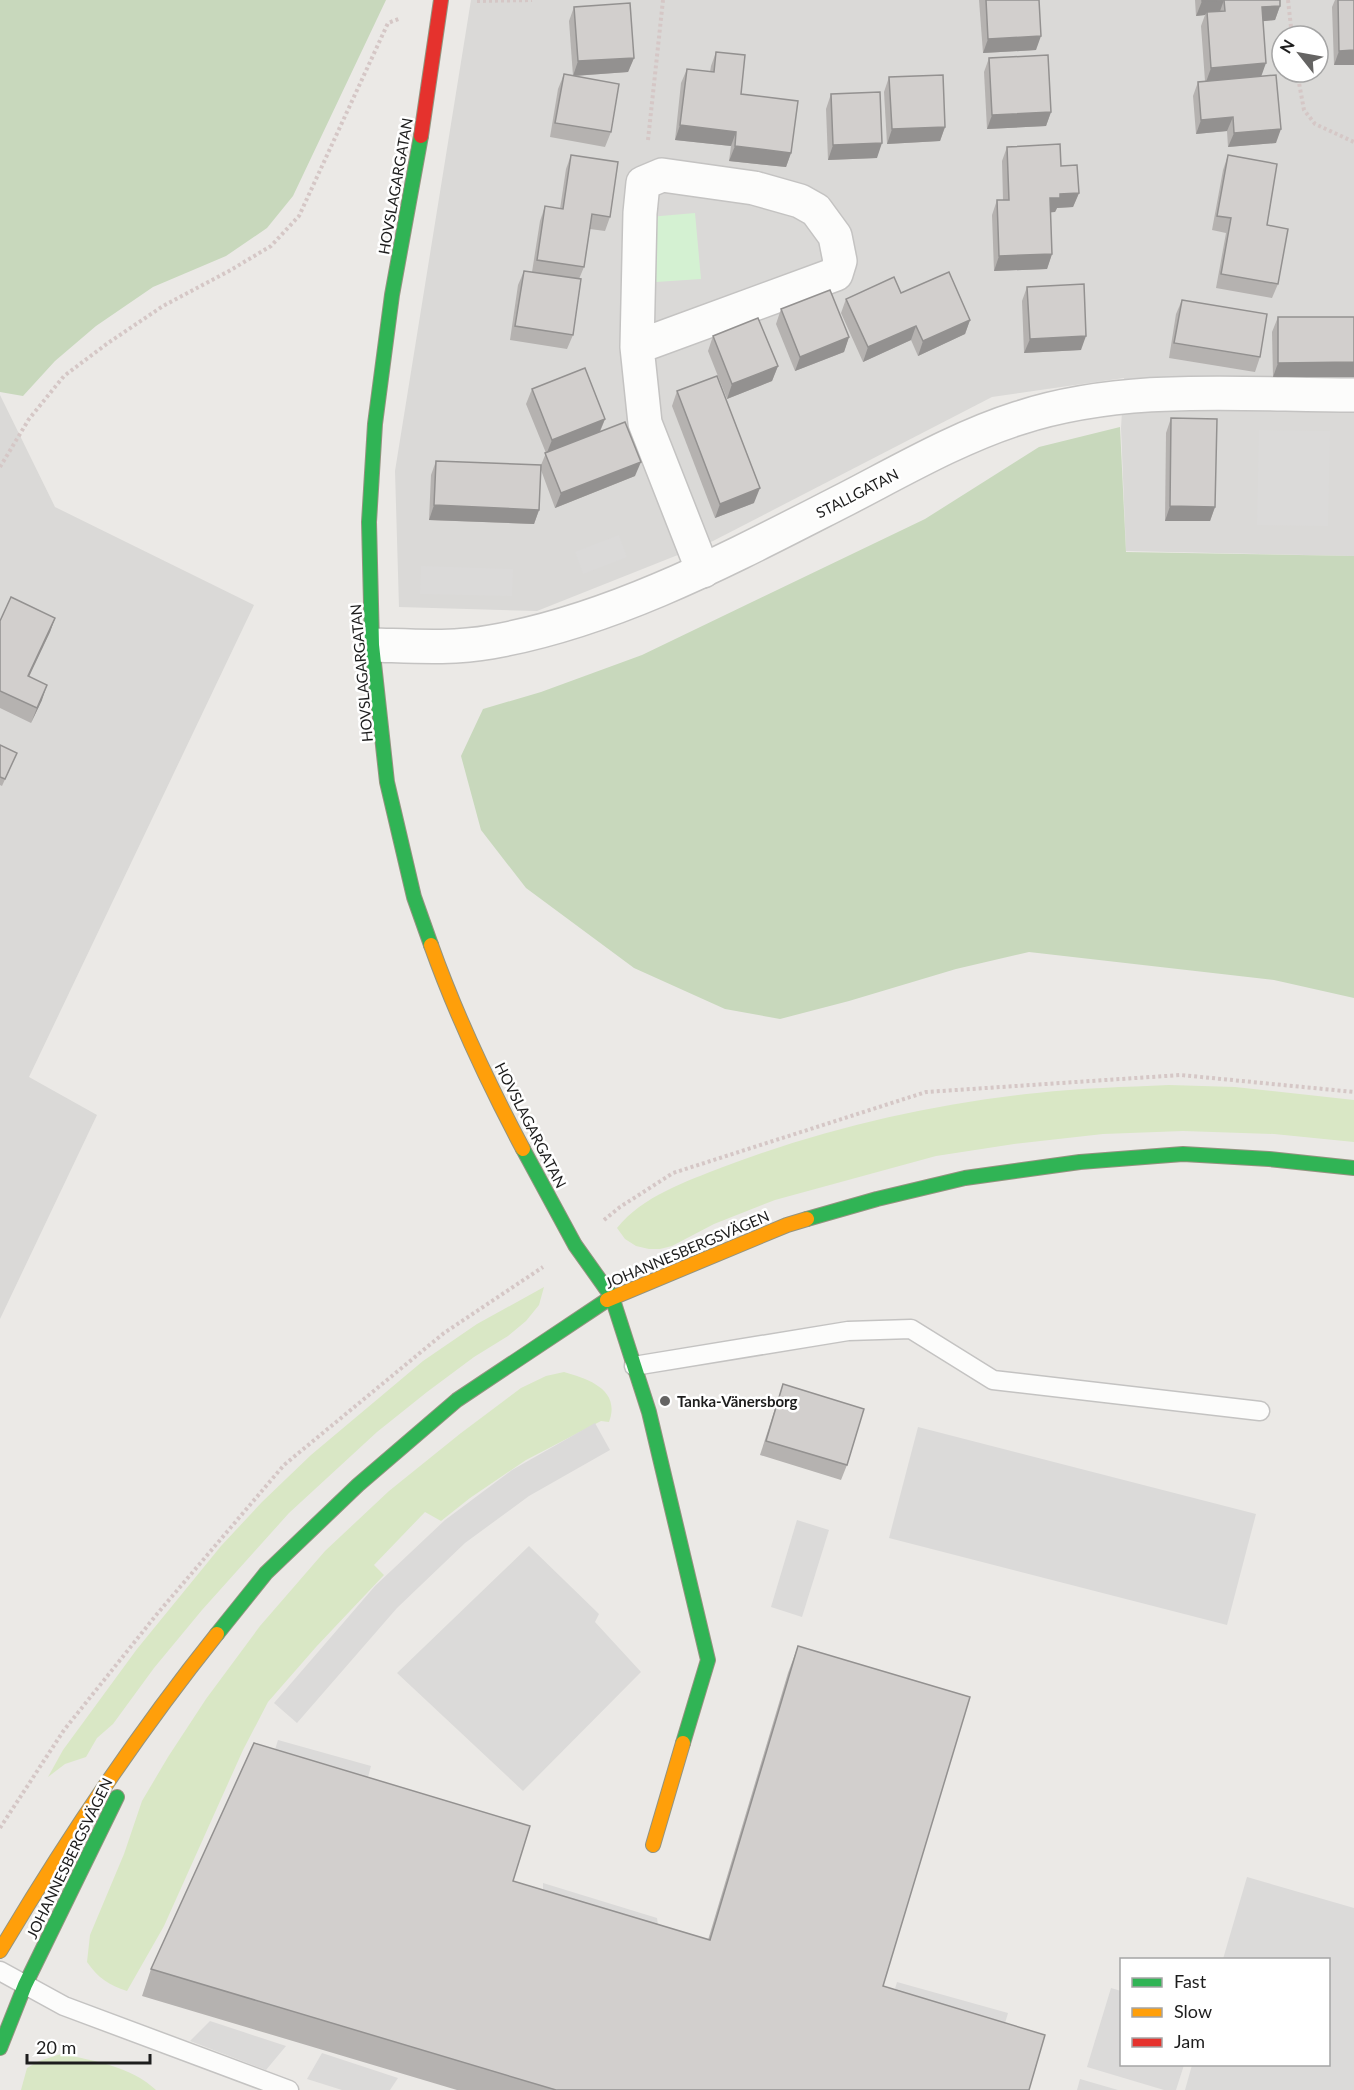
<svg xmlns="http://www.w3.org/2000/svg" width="1354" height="2090" font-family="Lato,sans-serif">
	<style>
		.residential { fill: #dad9d7; fill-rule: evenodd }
		.grass { fill: #d9e7c5 }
		.forest { fill: #c8d8bc }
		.park { fill: #d4f1d2 }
		.parking { fill: #dbdad9 }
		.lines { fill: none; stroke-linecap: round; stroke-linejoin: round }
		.lane-casing { stroke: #c4c3c2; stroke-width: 21 }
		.street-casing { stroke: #c4c3c2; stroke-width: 36 }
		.fast-casing { stroke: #93937f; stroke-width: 16 }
		.slow-casing { stroke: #93937f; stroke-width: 16 }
		.jam-casing { stroke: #93937f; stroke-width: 16 }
		.path { stroke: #d5c7c6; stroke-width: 4; stroke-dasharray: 3 3; stroke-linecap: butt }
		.lane { stroke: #fcfcfb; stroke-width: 18 }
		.street { stroke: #fcfcfb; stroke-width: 33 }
		.fast { stroke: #30b455; stroke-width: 14 }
		.slow { stroke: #ff9f0a; stroke-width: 14 }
		.jam { stroke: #e5322d; stroke-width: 14 }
		.wall { fill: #b5b2b0 }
		.shaded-wall { fill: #939190 }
		.building { fill: #d2cfcd; stroke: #939190; stroke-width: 1.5 }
		.poi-dot { fill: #656463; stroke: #fff; stroke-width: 2 }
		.labels { text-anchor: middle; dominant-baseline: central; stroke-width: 5; stroke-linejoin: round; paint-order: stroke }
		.street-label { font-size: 15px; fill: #1d1d1d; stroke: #fff }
		.poi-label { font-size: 15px; font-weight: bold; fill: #1d1d1d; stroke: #fff; text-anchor: start }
	</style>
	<rect width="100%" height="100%" fill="#ebe9e6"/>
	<!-- residential -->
	<g class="residential">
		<path d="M 471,0 L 1354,0 L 1354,556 L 1126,551 L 1121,428 L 1124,378 L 992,397 L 713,541 L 537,611 L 399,607 L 395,471 ZM 1282,36 L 1318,36 L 1318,72 L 1282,72 Z"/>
		<path d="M 0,395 L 55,507 L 254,605 L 29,1077 L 97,1115 L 0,1319 Z"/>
	</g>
	<!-- grass -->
	<g class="grass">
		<path d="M 1169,1085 L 1235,1087 L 1354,1100 L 1354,1142 L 1274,1134 L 1183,1131 L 1103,1134 L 1014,1144 L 936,1156 L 775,1200 L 714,1224 L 672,1246 L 660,1249 L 649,1249 L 636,1246 L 625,1239 L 617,1228 C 643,1196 685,1182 723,1167 C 823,1129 930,1104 1037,1093 C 1080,1088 1125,1087 1169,1085 Z"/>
		<path d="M 544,1287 L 539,1305 L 526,1321 L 508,1336 L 474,1357 L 427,1392 L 377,1432 L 289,1513 L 202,1610 L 154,1668 L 113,1724 L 97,1738 L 86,1757 L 65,1764 L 48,1777 L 63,1750 L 137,1649 L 221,1546 L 262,1502 L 311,1455 L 423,1361 L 477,1324 Z"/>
		<path d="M 564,1372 C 589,1379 621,1390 609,1422 L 601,1421 L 526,1460 L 470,1498 L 441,1521 L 425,1512 L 374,1565 L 384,1575 L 316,1647 L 268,1702 L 243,1750 L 164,1926 L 127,1991 C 109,1985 98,1978 87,1962 L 90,1935 L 124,1854 L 142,1801 L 168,1757 L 206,1699 L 260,1626 L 325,1551 L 389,1491 L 461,1433 L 521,1388 L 546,1376 Z"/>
		<path d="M 61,2054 C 95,2061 130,2066 156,2090 L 21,2090 L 27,2068 L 39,2061 Z"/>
	</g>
	<!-- forest -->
	<g class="forest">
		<path d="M 0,0 L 386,0 L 293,196 L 267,228 L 226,256 L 153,287 L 96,326 L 55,361 L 23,396 L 0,392 Z"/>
		<path d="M 1120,427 L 1126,552 L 1354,556 L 1354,998 L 1274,980 L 1029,952 L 956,969 L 849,1001 L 780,1019 L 725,1009 L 634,968 L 526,888 L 481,830 L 461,756 L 483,709 L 541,692 L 642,655 L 925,519 L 1039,447 Z"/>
	</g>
	<!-- park -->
	<path class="park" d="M 695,213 L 701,279 L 656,282 L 649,217 Z"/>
	<!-- parking -->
	<g class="parking">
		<path d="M 1259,430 L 1330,431 L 1328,526 L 1257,525 Z"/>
		<path d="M 619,535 L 627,557 L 583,574 L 575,552 Z"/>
		<path d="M 421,566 L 513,569 L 512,596 L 420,594 Z"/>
		<path d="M 595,1423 L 610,1450 L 529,1496 L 465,1543 L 397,1608 L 297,1723 L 274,1703 L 375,1586 L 445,1520 L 512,1470 Z"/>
		<path d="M 918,1427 L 1256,1514 L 1227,1625 L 889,1538 Z"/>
		<path d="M 797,1520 L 829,1530 L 802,1617 L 771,1607 Z"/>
		<path d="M 529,1546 L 599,1614 L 595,1622 L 641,1672 L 523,1791 L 397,1673 Z"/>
		<path d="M 278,1740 L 371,1766 L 364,1792 L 270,1766 Z"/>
		<path d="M 1247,1877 L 1354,1908 L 1354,2090 L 1185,2090 L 1192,2065 L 1328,2064 L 1328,1960 L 1223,1959 Z"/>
		<path d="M 543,1883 L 657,1918 L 661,1947 L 543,1913 Z"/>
		<path d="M 897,1982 L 1008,2013 L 1000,2040 L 889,2009 Z"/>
		<path d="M 1111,1988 L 1121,1991 L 1122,2064 L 1184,2065 L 1176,2090 L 1164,2090 L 1087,2067 Z"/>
		<path d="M 210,2021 L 286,2046 L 266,2070 L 190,2041 Z"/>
		<path d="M 322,2053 L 398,2078 L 390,2090 L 342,2090 L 307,2079 Z"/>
		<path d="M 1080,2079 L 1118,2090 L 1077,2090 Z"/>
	</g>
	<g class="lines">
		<!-- lane casing -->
		<g class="lane-casing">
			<g id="lane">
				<path d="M 634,1366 L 848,1331 L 911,1329 L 993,1380 L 1260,1411"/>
				<path d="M 0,1971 L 64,2006 L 289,2090"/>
			</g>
		</g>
		<!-- street casing -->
		<g class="street-casing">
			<g id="street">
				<path d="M 637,347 L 836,274 L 840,261 L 835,236 L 816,210 L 800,201 L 754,188 L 662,175 L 643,183 L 640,213 L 637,347 L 645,423 L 703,571"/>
				<path d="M 372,645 C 412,646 452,649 491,642 C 616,620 734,556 846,499 C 902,470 959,437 1019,418 C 1127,383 1242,395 1354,395"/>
			</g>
		</g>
		<!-- fast casing -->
		<g class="fast-casing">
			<g id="fast">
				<path d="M 421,136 L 392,295 L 375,424 L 369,522 L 372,645 L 387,782 L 414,897 L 431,945"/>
				<path d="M 523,1149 L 575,1245 L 612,1297 L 649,1412 L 708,1660 L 683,1743"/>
				<path d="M 807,1219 L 877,1199 L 965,1178 L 1080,1162 L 1183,1154 L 1269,1159 L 1354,1168"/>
				<path d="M 217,1634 L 266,1573 L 358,1485 L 457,1400 L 607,1300"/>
				<path d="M 0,2048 L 25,1985 L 117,1797"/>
			</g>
		</g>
		<!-- slow casing -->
		<g class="slow-casing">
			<g id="slow">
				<path d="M 431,945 C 456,1015 488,1083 523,1149"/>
				<path d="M 607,1300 L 787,1225 L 807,1219"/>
				<path d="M 653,1845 L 683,1743"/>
				<path d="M 0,1951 C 66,1840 137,1734 217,1634"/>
			</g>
		</g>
		<!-- jam casing -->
		<g class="jam-casing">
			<path id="jam" d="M 421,136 L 441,0"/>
		</g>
		<!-- path -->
		<g class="path">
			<path d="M 1288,0 L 1292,36"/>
			<path d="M 477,1 L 532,0"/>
			<path d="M 1297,72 L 1304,110 L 1315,124 L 1354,142"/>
			<path d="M 648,140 L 663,0"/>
			<path d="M 0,467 L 29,419 L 64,376 L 108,343 L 163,306 L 229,271 L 271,246 L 299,216 L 388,23 L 401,18"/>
			<path d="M 604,1220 L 620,1207 L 673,1173 L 926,1092 L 1181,1075 L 1354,1092"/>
			<path d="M 0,1828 L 64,1730 L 157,1614 L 284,1465 L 444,1333 L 543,1267"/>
		</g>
		<!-- lane -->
		<use href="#lane" class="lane"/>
		<!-- street -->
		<use href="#street" class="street"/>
		<!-- fast -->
		<use href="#fast" class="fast"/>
		<!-- slow -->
		<use href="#slow" class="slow"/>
		<!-- jam -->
		<use href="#jam" class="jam"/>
	</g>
	<!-- wall -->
	<g class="wall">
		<path d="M 979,0 L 1039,0 L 1036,50 L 983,53 Z"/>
		<path d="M 1195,0 L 1280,0 L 1280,6 L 1275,20 L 1263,21 L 1261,76 L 1276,143 L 1228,147 L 1227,131 L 1196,134 L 1193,96 L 1198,82 L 1205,81 L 1201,26 L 1205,15 L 1196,16 Z"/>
		<path d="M 1335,0 L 1354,0 L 1354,65 L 1334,65 L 1332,7 Z"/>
		<path d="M 574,7 L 634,58 L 628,72 L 573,76 L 569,21 Z"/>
		<path d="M 716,52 L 741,94 L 791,153 L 786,167 L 729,161 L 731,146 L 675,140 L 681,83 L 687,69 L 710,72 L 711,66 Z"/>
		<path d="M 989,58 L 1051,112 L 1046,126 L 987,129 L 984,72 Z"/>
		<path d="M 564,74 L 611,132 L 605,147 L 550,137 L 558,89 Z"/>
		<path d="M 889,77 L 945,127 L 940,141 L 887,144 L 884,92 Z"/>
		<path d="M 831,94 L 877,158 L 828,160 L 826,109 Z"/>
		<path d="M 1007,147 L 1061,166 L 1079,193 L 1073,207 L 1057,208 L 1055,212 L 1050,212 L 1052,254 L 1047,269 L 994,271 L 992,215 L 997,200 L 1003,200 L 1002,161 Z"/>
		<path d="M 571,155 L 610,217 L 605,231 L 590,229 L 584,267 L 579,279 L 573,335 L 567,349 L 510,340 L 518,285 L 524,271 L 532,272 L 540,221 L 545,206 L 560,209 L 566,169 Z"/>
		<path d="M 1228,155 L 1267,225 L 1278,284 L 1272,298 L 1216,288 L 1226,233 L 1212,230 L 1223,170 Z"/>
		<path d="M 1027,287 L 1081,350 L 1024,353 L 1022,301 Z"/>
		<path d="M 901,293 L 970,320 L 965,334 L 918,356 L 911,340 L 863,362 L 841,313 L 846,299 Z"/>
		<path d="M 1182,300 L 1260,357 L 1255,372 L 1169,358 L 1176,314 Z"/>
		<path d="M 781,309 L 849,337 L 844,352 L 795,371 L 776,324 Z"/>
		<path d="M 1278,317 L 1354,317 L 1273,377 L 1272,332 Z"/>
		<path d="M 713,336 L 778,366 L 772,381 L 727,399 L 708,351 Z"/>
		<path d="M 532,389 L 605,419 L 600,432 L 635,476 L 555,508 L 541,470 L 539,510 L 534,524 L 429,520 L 431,475 L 436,461 L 541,465 L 546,453 L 526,404 Z"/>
		<path d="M 677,391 L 754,503 L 715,518 L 672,406 Z"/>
		<path d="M 1171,418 L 1215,507 L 1210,521 L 1165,521 L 1166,433 Z"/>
		<path d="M 55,618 L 50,632 L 29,677 L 42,700 L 31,723 L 0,708 L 0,621 Z"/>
		<path d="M 0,745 L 17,753 L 2,786 L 0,785 Z"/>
		<path d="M 783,1384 L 847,1465 L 841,1480 L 760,1455 Z"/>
		<path d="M 798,1646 L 883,1986 L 1029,2090 L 457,2090 L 142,1996 L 151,1969 L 513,1881 L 708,1940 L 788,1673 Z"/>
	</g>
	<!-- shaded-wall -->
	<g class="shaded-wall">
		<path d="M 1224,0 L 1219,14 L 1207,12 L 1205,15 L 1196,16 L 1202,1 Z"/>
		<path d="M 1280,6 L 1275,20 L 1256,22 L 1262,7 Z"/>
		<path d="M 1041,36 L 1036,50 L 983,53 L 988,39 Z"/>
		<path d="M 1354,50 L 1354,65 L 1334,65 L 1339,51 Z"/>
		<path d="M 634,58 L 628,72 L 573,76 L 578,61 Z"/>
		<path d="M 1266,63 L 1261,77 L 1206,82 L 1211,68 Z"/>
		<path d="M 1051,112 L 1046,126 L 987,129 L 992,115 Z"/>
		<path d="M 1233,117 L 1227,131 L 1196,134 L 1201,120 Z"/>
		<path d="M 680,125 L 736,132 L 731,146 L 675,140 Z"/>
		<path d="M 945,127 L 940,141 L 887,144 L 892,129 Z"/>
		<path d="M 1281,129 L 1276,143 L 1228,147 L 1234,133 Z"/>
		<path d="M 882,143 L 877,158 L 828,160 L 833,145 Z"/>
		<path d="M 735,146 L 791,153 L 786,167 L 729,161 Z"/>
		<path d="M 1079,193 L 1073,207 L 1057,208 L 1055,212 L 1044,213 L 1050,198 L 1060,194 Z"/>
		<path d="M 1052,254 L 1047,269 L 994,271 L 999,256 Z"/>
		<path d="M 970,320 L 965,334 L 918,356 L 923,341 Z"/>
		<path d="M 916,326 L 911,340 L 863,362 L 868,347 Z"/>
		<path d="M 1086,336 L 1081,350 L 1024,353 L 1030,339 Z"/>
		<path d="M 849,337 L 844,352 L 795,371 L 800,357 Z"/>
		<path d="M 1354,362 L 1354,377 L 1273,377 L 1278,363 Z"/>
		<path d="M 778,366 L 772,381 L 727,399 L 732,384 Z"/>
		<path d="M 605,419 L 599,433 L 546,455 L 552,440 Z"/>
		<path d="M 641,462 L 635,476 L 555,508 L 561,493 Z"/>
		<path d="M 760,488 L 754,503 L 715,518 L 720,504 Z"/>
		<path d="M 434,505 L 539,510 L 534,524 L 429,520 Z"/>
		<path d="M 1170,506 L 1215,507 L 1210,521 L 1165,521 Z"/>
		<path d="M 55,618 L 50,632 L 22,691 L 28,676 Z"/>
		<path d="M 47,685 L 42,700 L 31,723 L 37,708 Z"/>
	</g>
	<!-- building -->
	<g class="building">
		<path d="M 986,0 L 1039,0 L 1041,36 L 988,39 Z"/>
		<path d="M 1202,0 L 1222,0 L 1202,1 Z"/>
		<path d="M 1224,0 L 1280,0 L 1280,6 L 1262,7 L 1266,63 L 1211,68 L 1207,12 L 1225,11 Z"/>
		<path d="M 1338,0 L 1354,0 L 1354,50 L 1339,51 Z"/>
		<path d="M 630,3 L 634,58 L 578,61 L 574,7 Z"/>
		<path d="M 716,52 L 745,55 L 741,94 L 798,101 L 791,153 L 735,146 L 736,132 L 680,125 L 687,69 L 714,72 Z"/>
		<path d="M 1048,55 L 1051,112 L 992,115 L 989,58 Z"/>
		<path d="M 564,74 L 619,84 L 611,132 L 555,123 Z"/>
		<path d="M 943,75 L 945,127 L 892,129 L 889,77 Z"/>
		<path d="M 1276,75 L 1281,129 L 1234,133 L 1233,117 L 1201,120 L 1198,82 Z"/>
		<path d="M 880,92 L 882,143 L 833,145 L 831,94 Z"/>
		<path d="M 1060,144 L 1061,166 L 1077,165 L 1079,193 L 1060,194 L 1060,198 L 1050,198 L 1052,254 L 999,256 L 997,200 L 1009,200 L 1007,147 Z"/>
		<path d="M 571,155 L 618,162 L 610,217 L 592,214 L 584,267 L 537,260 L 545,206 L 563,209 Z"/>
		<path d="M 1228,155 L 1277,164 L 1267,225 L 1288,229 L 1278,284 L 1221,274 L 1231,218 L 1217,216 Z"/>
		<path d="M 524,271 L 581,279 L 573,335 L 515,326 Z"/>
		<path d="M 949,272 L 970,320 L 923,341 L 916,326 L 868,347 L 846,299 L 894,277 L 901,293 Z"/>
		<path d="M 1084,284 L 1086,336 L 1030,339 L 1027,287 Z"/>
		<path d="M 830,290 L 849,337 L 800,357 L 781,309 Z"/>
		<path d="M 1182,300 L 1267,314 L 1260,357 L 1174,343 Z"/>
		<path d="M 1278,317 L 1354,317 L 1354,362 L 1278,363 Z"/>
		<path d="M 758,318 L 778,366 L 732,384 L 713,336 Z"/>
		<path d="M 585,368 L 605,419 L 552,440 L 532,389 Z"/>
		<path d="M 717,376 L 760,488 L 720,504 L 677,391 Z"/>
		<path d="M 1171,418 L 1217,419 L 1215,507 L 1170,506 Z"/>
		<path d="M 625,422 L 641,462 L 561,493 L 545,453 Z"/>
		<path d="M 436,461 L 541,465 L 539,510 L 434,505 Z"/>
		<path d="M 11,597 L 55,618 L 28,676 L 47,685 L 37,708 L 0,691 L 0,621 Z"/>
		<path d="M 0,745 L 17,753 L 5,779 L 0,777 Z"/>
		<path d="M 783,1384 L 864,1409 L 847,1465 L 766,1441 Z"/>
		<path d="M 798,1646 L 970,1697 L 883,1986 L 1045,2035 L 1029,2090 L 556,2090 L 151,1969 L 254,1743 L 530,1826 L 513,1881 L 710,1940 Z"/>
	</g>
	<!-- markers -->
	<circle class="poi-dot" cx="665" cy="1401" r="6"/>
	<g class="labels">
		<!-- street labels -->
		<g class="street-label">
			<text transform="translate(395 186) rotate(-80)">HOVSLAGARGATAN</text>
			<text transform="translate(857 493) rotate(-27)">STALLGATAN</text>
			<text transform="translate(361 673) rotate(-95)">HOVSLAGARGATAN</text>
			<text transform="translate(531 1125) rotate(63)">HOVSLAGARGATAN</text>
			<text transform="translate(687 1249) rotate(-23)">JOHANNESBERGSVÄGEN</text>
			<text transform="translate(69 1858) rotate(-64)">JOHANNESBERGSVÄGEN</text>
		</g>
		<!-- poi labels -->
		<g class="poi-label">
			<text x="677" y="1401">Tanka-Vänersborg</text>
		</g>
	</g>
	<!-- legend -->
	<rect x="1120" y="1958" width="210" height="108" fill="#ffffff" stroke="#a5a5a5" stroke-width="1.5"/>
	<rect x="1132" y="1978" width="30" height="9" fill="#30b455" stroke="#a5a5a5" stroke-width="1.5"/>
	<text x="1174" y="1988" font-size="18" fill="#1d1d1d">Fast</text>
	<rect x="1132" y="2008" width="30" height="9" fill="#ff9f0a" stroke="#a5a5a5" stroke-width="1.5"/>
	<text x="1174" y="2018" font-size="18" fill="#1d1d1d">Slow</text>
	<rect x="1132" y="2038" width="30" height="9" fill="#e5322d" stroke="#a5a5a5" stroke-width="1.5"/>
	<text x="1174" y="2048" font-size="18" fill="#1d1d1d">Jam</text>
	<!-- north arrow -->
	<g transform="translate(1300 54) rotate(301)"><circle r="28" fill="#ffffff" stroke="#a5a5a5" stroke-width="1.5"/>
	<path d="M0-4.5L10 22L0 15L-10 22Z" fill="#656463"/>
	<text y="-9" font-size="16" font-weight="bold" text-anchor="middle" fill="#1d1d1d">N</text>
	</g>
	<!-- scale -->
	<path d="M27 2054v9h123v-9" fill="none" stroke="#1d1d1d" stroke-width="3"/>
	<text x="36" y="2054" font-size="18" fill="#1d1d1d" stroke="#ffffff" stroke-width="4.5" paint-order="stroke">20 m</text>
</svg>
